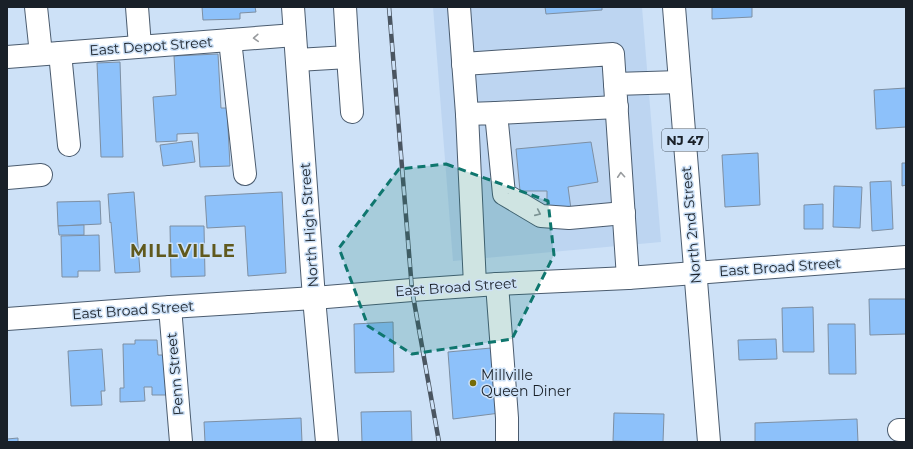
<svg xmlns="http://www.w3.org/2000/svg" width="913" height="449" font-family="Montserrat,sans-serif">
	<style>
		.built { fill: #bdd5f1 }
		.building { fill: #8dc1fa; stroke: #7d8fa3 }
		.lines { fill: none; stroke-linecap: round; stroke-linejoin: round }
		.minor-casing { stroke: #4b5c6f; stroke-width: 24 }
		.major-casing { stroke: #4b5c6f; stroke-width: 24 }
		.minor { stroke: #fff; stroke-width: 22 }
		.major { stroke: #fff; stroke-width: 22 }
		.rail-casing { stroke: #4a5561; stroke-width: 4.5 }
		.rail { stroke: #cde1f7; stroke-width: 3; stroke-dasharray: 9; stroke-linecap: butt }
		.oneway { stroke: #989b9e }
		.marked { fill: #0f766e; fill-opacity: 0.2; stroke: #0f766e; stroke-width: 3; stroke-dasharray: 8 5; stroke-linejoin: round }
		.poi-dot { fill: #766c07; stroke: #cde1f7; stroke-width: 1.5 }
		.labels { text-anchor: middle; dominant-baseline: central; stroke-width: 3; stroke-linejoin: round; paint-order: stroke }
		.shield { fill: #cde1f7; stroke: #4f5a66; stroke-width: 1 }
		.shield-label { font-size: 13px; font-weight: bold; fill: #192028 }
		.street-label { font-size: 14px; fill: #192028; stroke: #cde1f7 }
		.poi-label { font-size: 14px; fill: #192028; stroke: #cde1f7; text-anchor: start }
		.district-label { font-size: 18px; font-weight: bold; letter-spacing: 1px; fill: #60591d; stroke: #cde1f7 }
	</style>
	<rect width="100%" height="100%" fill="#cde1f7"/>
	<!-- built -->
	<path class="built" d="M 433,7 L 642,7 L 661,242 L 453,261 Z"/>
	<!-- building -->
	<g class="building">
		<path d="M 202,7 L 255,7 L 256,12 L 240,13 L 240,19 L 203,20 Z"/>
		<path d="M 545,7 L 602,7 L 602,10 L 546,14 Z"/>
		<path d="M 712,7 L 752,7 L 752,17 L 712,19 Z"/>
		<path d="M 218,54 L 221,108 L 227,108 L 230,166 L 200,167 L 198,133 L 177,134 L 177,141 L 156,142 L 153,97 L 176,95 L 174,56 Z"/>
		<path d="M 120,62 L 123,157 L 101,157 L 97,63 Z"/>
		<path d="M 906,88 L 906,127 L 876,129 L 874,90 Z"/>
		<path d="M 192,141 L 195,162 L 163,166 L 160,145 Z"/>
		<path d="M 591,142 L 598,182 L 568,187 L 571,209 L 547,212 L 547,191 L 520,191 L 516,149 Z"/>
		<path d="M 758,153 L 760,205 L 725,207 L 722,155 Z"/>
		<path d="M 902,163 L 906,163 L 906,185 L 902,186 Z"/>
		<path d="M 891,181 L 893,229 L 872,231 L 870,182 Z"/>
		<path d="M 834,186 L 862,187 L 860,228 L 833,227 Z"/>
		<path d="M 134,192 L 140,272 L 115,273 L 111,222 L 110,223 L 108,194 Z"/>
		<path d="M 282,192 L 286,273 L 248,276 L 245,226 L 207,228 L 205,196 Z"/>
		<path d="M 100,201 L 101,224 L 58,226 L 57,202 Z"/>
		<path d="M 823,204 L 823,229 L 804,229 L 804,205 Z"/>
		<path d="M 84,225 L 84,235 L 59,235 L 58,226 Z"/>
		<path d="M 170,226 L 204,226 L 205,276 L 171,277 Z"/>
		<path d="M 99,235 L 100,271 L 78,271 L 78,277 L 62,277 L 61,236 Z"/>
		<path d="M 869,299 L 906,299 L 906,334 L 870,335 Z"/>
		<path d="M 813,307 L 814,352 L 783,352 L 782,308 Z"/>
		<path d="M 393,322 L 394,372 L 355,373 L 354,324 Z"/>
		<path d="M 828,324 L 855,324 L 856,374 L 829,374 Z"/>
		<path d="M 776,339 L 777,359 L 739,360 L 738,340 Z"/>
		<path d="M 135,340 L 157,340 L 158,355 L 164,355 L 166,395 L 152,395 L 152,387 L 144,387 L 145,401 L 120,402 L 120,388 L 124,388 L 123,344 L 135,344 Z"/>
		<path d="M 491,348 L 500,413 L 453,419 L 448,352 Z"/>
		<path d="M 102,349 L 105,391 L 101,391 L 102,405 L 71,406 L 68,351 Z"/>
		<path d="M 411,411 L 412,442 L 362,442 L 361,412 Z"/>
		<path d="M 614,413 L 664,414 L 663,442 L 613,441 Z"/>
		<path d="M 301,418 L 302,442 L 205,442 L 204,422 Z"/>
		<path d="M 857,419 L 858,442 L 755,442 L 755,423 Z"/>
		<path d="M 18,438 L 18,442 L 7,442 L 7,439 Z"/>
	</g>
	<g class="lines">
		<!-- minor casing -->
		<g class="minor-casing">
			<g id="minor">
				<path d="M 36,7 L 41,54"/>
				<path d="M 137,7 L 140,46"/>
				<path d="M 293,7 L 314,298 L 327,442"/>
				<path d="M 459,7 L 467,114 L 475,285"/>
				<path d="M 230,40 L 245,174"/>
				<path d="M 60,53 L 69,145"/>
				<path d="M 7,57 L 295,35"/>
				<path d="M 348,57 L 352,112"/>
				<path d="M 297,60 L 348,57 L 345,7"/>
				<path d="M 463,64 L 613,54 L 615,84"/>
				<path d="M 496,113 L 617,107"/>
				<path d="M 467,114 L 496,113 L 504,194 L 541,216 L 569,218 L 624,213"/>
				<path d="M 7,178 L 41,175"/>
				<path d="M 628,278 L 615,84 L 680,82"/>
				<path d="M 497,284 L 507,418 L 507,442"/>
				<path d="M 170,307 L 181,442"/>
				<path d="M 7,319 L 170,307 L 314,298 L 412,290 L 497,284 L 628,278 L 695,273"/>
				<path d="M 899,430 L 906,430"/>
			</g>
		</g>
		<!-- major casing -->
		<g class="major-casing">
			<g id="major">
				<path d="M 674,7 L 709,442"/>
				<path d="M 695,273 L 906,257"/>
			</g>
		</g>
		<!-- minor -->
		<use href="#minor" class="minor"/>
		<!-- major -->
		<use href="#major" class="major"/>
		<!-- rail casing -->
		<g class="rail-casing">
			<path id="rail" d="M 389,7 L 412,290 L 439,442"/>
		</g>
		<!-- rail -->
		<use href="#rail" class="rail"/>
	</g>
	<!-- one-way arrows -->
	<defs><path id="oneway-chevron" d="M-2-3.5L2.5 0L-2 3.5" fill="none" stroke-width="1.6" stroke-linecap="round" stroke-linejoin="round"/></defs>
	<g class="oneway">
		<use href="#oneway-chevron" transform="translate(256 38) rotate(176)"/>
		<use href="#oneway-chevron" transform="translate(621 175) rotate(-94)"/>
		<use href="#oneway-chevron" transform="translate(538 213) rotate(24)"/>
	</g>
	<!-- marked area -->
	<path class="marked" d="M 446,164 L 548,201 L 554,255 L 512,339 L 412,354 L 368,326 L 339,248 L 399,169 Z"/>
	<!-- markers -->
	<circle class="poi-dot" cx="473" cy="383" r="4"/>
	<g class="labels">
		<!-- shield labels -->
		<rect class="shield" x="662" y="129" width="46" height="22" rx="3"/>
		<g class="shield-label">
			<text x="685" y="140">NJ 47</text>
		</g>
		<!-- street labels -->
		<g class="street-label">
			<text transform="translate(151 46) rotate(-4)">East Depot Street</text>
			<text transform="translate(309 225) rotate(-94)">North High Street</text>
			<text transform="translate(691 225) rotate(-95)">North 2nd Street</text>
			<text transform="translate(780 267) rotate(-4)">East Broad Street</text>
			<text transform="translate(456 287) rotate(-4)">East Broad Street</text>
			<text transform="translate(133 310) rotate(-4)">East Broad Street</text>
			<text transform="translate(175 374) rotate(-95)">Penn Street</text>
		</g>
		<!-- poi labels -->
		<g class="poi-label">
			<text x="481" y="375">Millville<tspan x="481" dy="16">Queen Diner</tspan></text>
		</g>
		<!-- district labels -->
		<g class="district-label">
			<text x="183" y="251">MILLVILLE</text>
		</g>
	</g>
	<!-- border -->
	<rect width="913" height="449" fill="none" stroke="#192028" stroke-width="16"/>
</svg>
